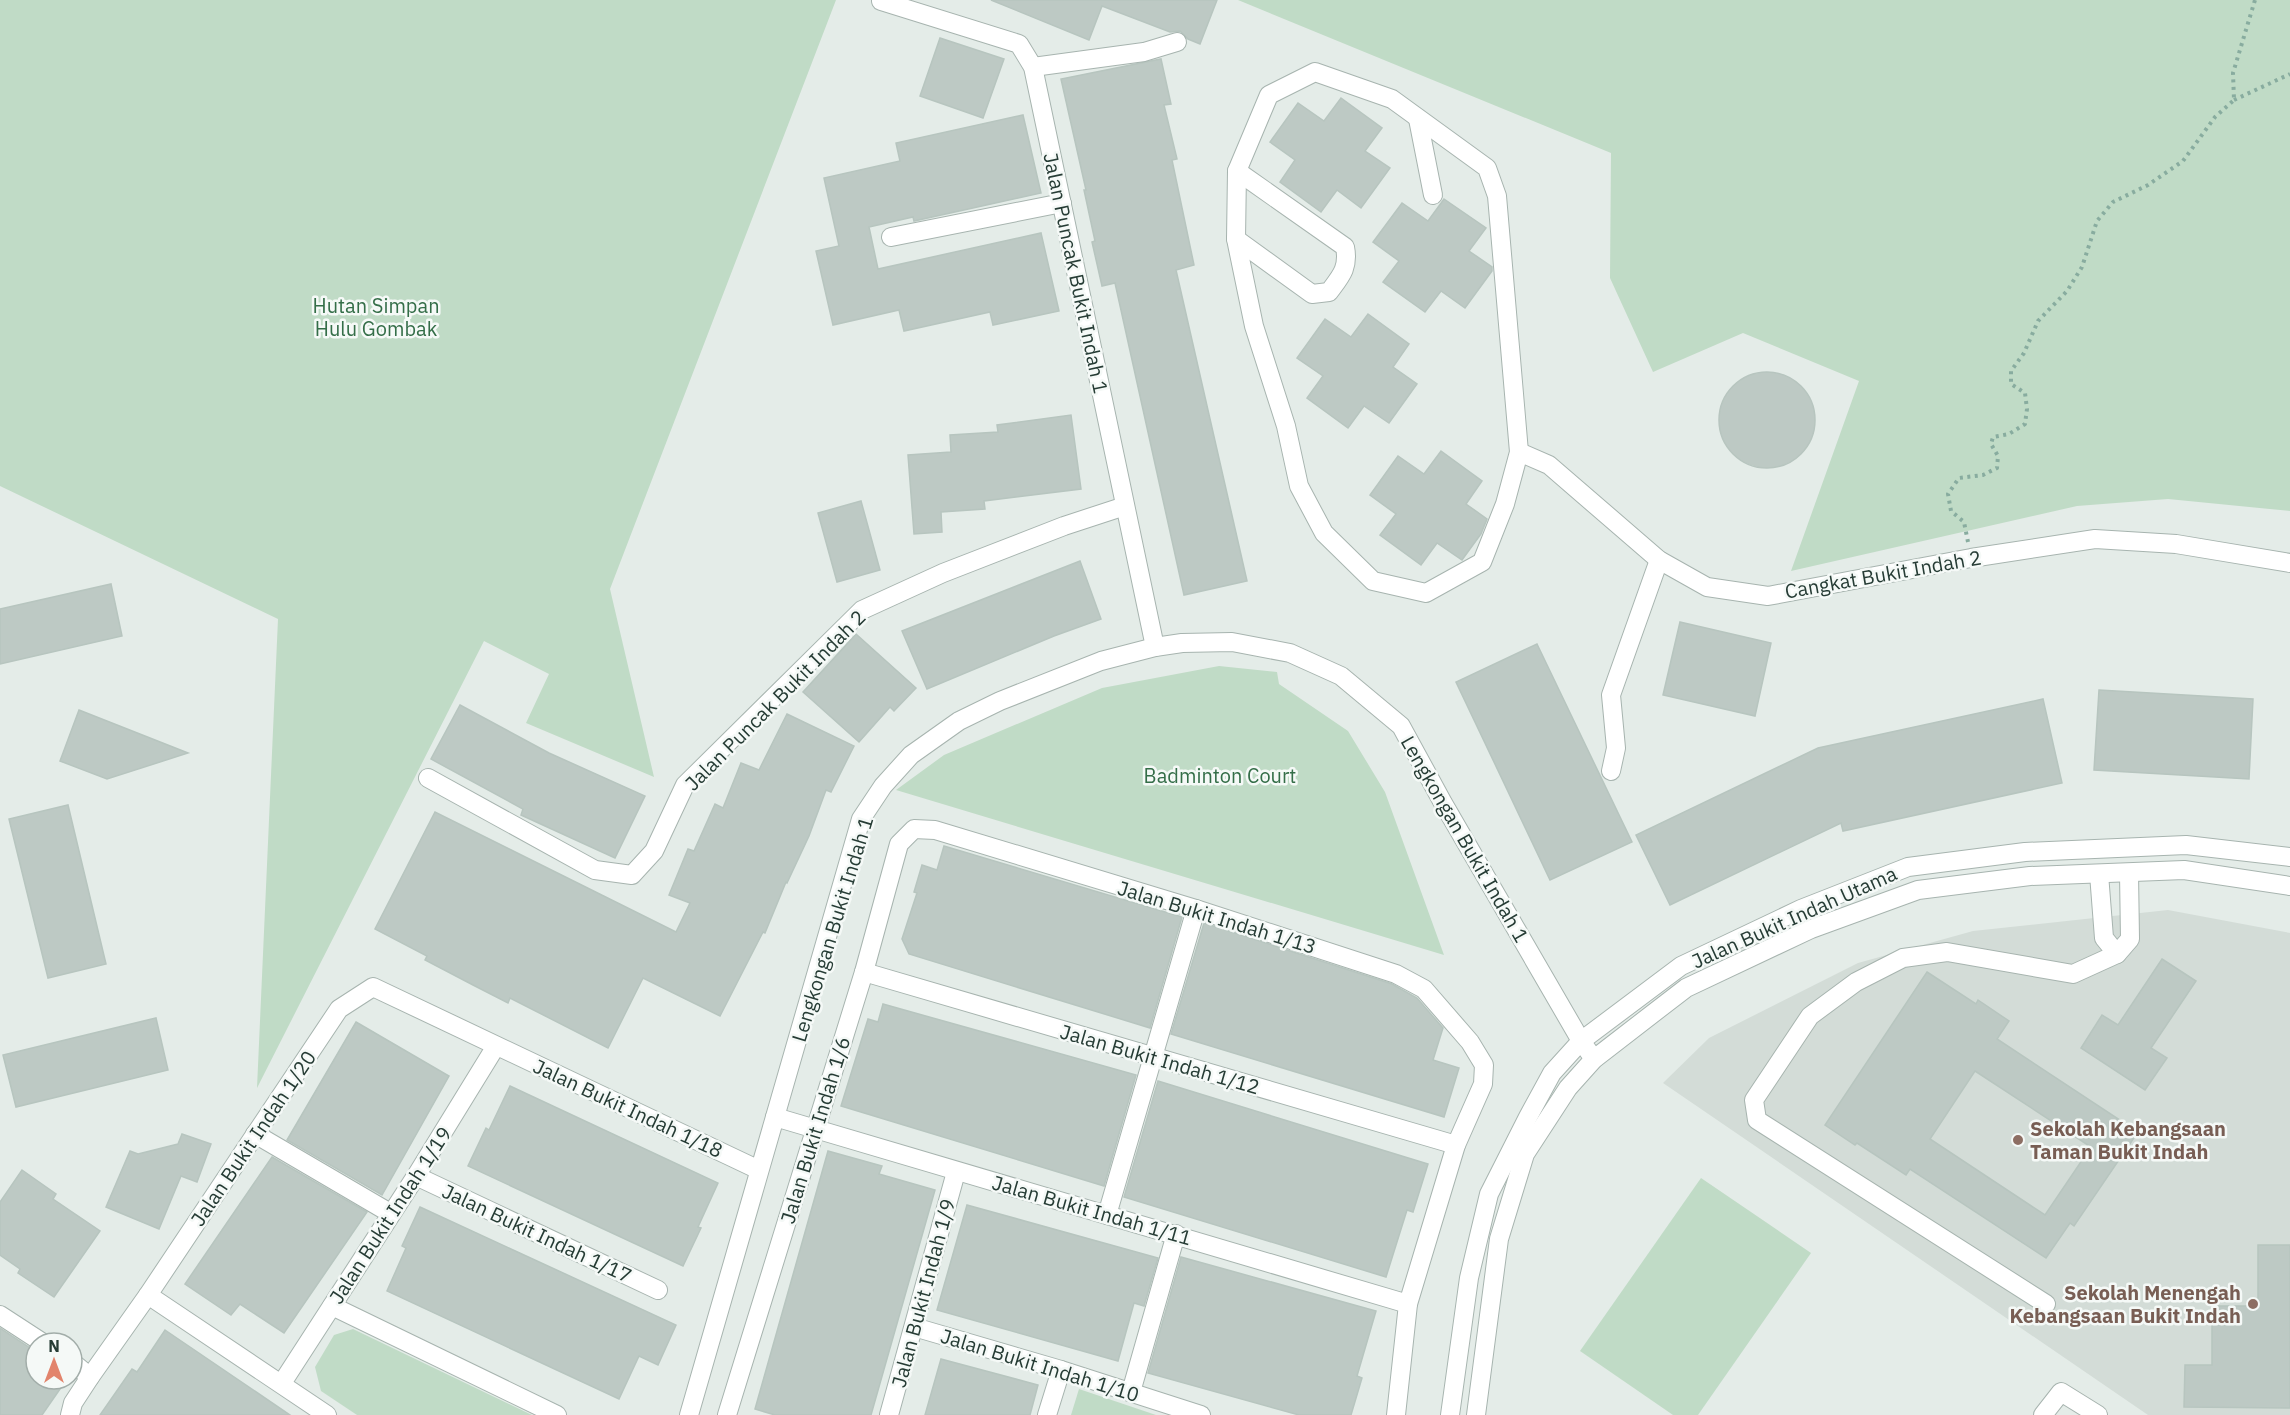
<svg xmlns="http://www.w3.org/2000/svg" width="2290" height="1415" font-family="'IBM Plex Sans',sans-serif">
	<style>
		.built { fill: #d3dcd7 }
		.green { fill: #c0dbc6 }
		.building { fill: #bdc9c4; stroke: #b7c5bf; stroke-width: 1.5; fill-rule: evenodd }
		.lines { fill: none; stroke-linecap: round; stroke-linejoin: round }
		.minor-casing { stroke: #a7b4af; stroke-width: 20 }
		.path { stroke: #88ac9f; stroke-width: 4; stroke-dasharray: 3 4.5; stroke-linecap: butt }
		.minor { stroke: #fff; stroke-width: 18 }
		.education-dot { fill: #8d6e63; stroke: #f5f9f7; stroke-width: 2 }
		.labels { text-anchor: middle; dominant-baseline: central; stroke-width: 5; stroke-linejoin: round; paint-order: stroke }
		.street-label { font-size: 20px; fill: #263c35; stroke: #f5f9f7 }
		.park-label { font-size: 20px; fill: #346e48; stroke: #f5f9f7 }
		.education-label { font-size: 20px; font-weight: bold; fill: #785e54; stroke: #f5f9f7; text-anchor: start }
	</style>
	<rect width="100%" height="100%" fill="#e4ece8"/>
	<!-- built -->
	<path class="built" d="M 2168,910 L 2290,933 L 2290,1415 L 2148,1415 L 1663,1083 L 1709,1038 L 1858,963 L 1973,931 Z"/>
	<!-- green -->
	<g class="green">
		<path d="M 0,0 L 836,0 L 610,589 L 654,777 L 526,723 L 549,674 L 484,641 L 257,1088 L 278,619 L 0,486 Z"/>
		<path d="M 1238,0 L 2290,0 L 2290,511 L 2168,499 L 2077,506 L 1791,571 L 1859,381 L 1743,333 L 1653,372 L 1610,278 L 1611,153 Z"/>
		<path d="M 1219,666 L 1277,672 L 1279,684 L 1348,731 L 1385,792 L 1444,955 L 896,790 L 944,755 L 1102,688 Z"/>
		<path d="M 1701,1178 L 1811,1253 L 1698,1415 L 1673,1415 L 1580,1351 Z"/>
		<path d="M 353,1329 L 532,1415 L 357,1415 L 321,1391 L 315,1367 L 334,1335 Z"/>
		<path d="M 1079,1389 L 1156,1415 L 1071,1415 Z"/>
	</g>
	<!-- building -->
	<g class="building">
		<path d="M 991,0 L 1217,0 L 1200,44 L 1188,39 L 1180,31 L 1170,32 L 1102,6 L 1089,40 Z"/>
		<path d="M 940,38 L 1004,59 L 983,118 L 920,96 Z"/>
		<path d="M 1161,59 L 1171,104 L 1164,105 L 1177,159 L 1172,160 L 1194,265 L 1176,270 L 1247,581 L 1184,595 L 1115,283 L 1102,286 L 1092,242 L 1095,241 L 1084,190 L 1086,190 L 1061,79 Z"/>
		<path d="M 1341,98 L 1382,128 L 1365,151 L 1390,168 L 1361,208 L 1337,190 L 1321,212 L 1280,182 L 1295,160 L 1270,142 L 1298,103 L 1324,121 Z"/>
		<path d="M 1023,115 L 1041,193 L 914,221 L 913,217 L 869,227 L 878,269 L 1041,233 L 1059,311 L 993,325 L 990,312 L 904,331 L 899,310 L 833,325 L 816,251 L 839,246 L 824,178 L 900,161 L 896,143 Z"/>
		<path d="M 1444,199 L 1486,228 L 1469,251 L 1492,267 L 1492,271 L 1465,308 L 1441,291 L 1425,312 L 1383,282 L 1399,261 L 1373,242 L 1402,203 L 1428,221 Z"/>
		<path d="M 1368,314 L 1409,344 L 1393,367 L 1417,384 L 1389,423 L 1364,406 L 1348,428 L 1307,398 L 1323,376 L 1297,358 L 1325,319 L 1351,337 Z"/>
		<circle cx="1767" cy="420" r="48"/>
		<path d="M 1071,415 L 1081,489 L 984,501 L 985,509 L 941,512 L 942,532 L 914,534 L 908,455 L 951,452 L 950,435 L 998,432 L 997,425 Z"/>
		<path d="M 1441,451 L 1482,481 L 1466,504 L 1487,519 L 1481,534 L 1462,560 L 1437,543 L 1421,565 L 1380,535 L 1396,514 L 1370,495 L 1398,456 L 1424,474 Z"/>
		<path d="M 861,501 L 880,570 L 837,582 L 818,513 Z"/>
		<path d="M 1080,561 L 1101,619 L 1054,636 L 927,689 L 902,631 Z"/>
		<path d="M 111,584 L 122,636 L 0,664 L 0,609 Z"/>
		<path d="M 1680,622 L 1771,643 L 1755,716 L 1663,695 Z"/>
		<path d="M 856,634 L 916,688 L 894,711 L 890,707 L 859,742 L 803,692 Z"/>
		<path d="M 1537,644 L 1632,842 L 1550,880 L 1456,682 Z"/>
		<path d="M 2099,690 L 2253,699 L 2249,779 L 2094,770 Z"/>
		<path d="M 2043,699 L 2062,783 L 1843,831 L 1841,823 L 1670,905 L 1636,835 L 1818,748 Z"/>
		<path d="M 460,705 L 549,753 L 645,796 L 615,858 L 521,815 L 523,809 L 431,759 Z"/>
		<path d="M 79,710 L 188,753 L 107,779 L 60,761 Z"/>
		<path d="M 787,714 L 854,746 L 831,792 L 826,790 L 809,836 L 787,883 L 786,882 L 765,933 L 763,932 L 720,1016 L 643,978 L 608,1048 L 510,998 L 508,1003 L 473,985 L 425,960 L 427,956 L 375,929 L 435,812 L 676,932 L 690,903 L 669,895 L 688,849 L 694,851 L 715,804 L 723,808 L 741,763 L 759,770 Z"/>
		<path d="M 68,805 L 106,964 L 48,978 L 9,819 Z"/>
		<path d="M 944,846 L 1182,917 L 1150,1028 L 909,954 L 902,939 L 917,893 L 914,892 L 922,865 L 937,870 Z"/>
		<path d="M 1204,923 L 1392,984 L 1417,998 L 1443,1028 L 1433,1060 L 1459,1068 L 1444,1117 L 1171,1034 Z"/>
		<path d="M 2162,959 L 2196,981 L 2151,1048 L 2167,1058 L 2145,1090 L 2081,1048 L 2102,1015 L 2118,1025 Z"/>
		<path d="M 1927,972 L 1976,1004 L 1978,1000 L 2009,1021 L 1997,1039 L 2138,1132 L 2074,1226 L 2070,1223 L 2046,1258 L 1910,1169 L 1906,1175 L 1857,1143 L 1855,1145 L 1825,1125 ZM 1975,1071 L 2091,1147 L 2045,1215 L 1930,1139 Z"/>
		<path d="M 883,1004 L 1136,1075 L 1104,1186 L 841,1106 L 868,1019 L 878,1022 Z"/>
		<path d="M 156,1018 L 168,1070 L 16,1107 L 3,1055 Z"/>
		<path d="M 356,1022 L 449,1076 L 382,1195 L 287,1140 Z"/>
		<path d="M 1158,1081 L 1428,1164 L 1413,1212 L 1407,1210 L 1386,1277 L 1124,1197 Z"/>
		<path d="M 510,1086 L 718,1183 L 698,1227 L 701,1228 L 683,1266 L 468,1166 L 486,1128 L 489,1130 Z"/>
		<path d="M 182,1134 L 211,1144 L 197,1182 L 181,1176 L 159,1229 L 106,1207 L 130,1151 L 138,1154 L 178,1144 Z"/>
		<path d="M 828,1151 L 882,1166 L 879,1174 L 935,1190 L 871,1415 L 775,1415 L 755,1409 Z"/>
		<path d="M 272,1157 L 367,1212 L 284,1333 L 240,1304 L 231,1315 L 185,1284 Z"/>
		<path d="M 22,1170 L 56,1194 L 53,1199 L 100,1231 L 54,1297 L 18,1273 L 20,1269 L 0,1255 L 0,1202 Z"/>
		<path d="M 967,1205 L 1158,1258 L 1144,1306 L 1134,1303 L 1118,1361 L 937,1310 Z"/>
		<path d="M 420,1207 L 676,1325 L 658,1365 L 639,1356 L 619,1399 L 387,1291 L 406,1248 L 402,1246 Z"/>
		<path d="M 2258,1245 L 2290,1245 L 2290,1408 L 2184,1407 L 2185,1365 L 2212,1365 L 2212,1306 L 2258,1306 Z"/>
		<path d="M 1181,1257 L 1376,1311 L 1357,1376 L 1362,1378 L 1351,1415 L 1299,1415 L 1148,1373 Z"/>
		<path d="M 0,1328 L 36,1352 L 36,1379 L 67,1379 L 42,1415 L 0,1415 Z"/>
		<path d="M 165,1330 L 290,1415 L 100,1415 L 132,1369 L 137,1372 Z"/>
		<path d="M 941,1359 L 1038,1385 L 1030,1415 L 925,1415 Z"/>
	</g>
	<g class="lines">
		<!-- minor casing -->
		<g class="minor-casing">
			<g id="minor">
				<path d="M 881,1 L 1019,44 L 1033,67 L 1155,647"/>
				<path d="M 1033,67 L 1144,52 L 1177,42"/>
				<path d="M 1315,72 L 1392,99 L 1487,168 L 1497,196 L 1519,452 L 1505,504 L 1482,562 L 1426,593 L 1373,581 L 1324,533 L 1299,486 L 1286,426 L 1254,326 L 1236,239 L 1237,171 L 1269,95 Z"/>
				<path d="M 1418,119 L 1433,195"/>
				<path d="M 891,237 L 1062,203"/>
				<path d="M 1236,239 L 1312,294 L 1329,292 C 1341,276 1349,268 1345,247 L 1237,171"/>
				<path d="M 1519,452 L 1549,465 L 1659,560 L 1707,587 L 1768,596 L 1971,558 L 2095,539 L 2176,544 L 2290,563"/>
				<path d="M 1611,771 L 1616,748 L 1611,695 L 1659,560"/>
				<path d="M 428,778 L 595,870 L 632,875 L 654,851 L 685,785 L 862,610 L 943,573 L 1064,526 L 1125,506"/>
				<path d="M 2099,874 L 2104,938 L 2117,954"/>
				<path d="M 864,972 L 1456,1145"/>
				<path d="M 775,1117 L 1408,1304"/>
				<path d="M 255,1134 L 390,1213"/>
				<path d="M 416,1176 L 658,1290"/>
				<path d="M 1107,1215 L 1196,909"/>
				<path d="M 148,1295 L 327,1415"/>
				<path d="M 2046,1304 L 1757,1120 L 1754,1100 L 1810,1016 L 1856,982 L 1903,958 L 1947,952 L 2073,974 L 2117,954 L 2130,939 L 2129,873"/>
				<path d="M 332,1306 L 557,1415"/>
				<path d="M 0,1315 L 43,1343"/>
				<path d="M 914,1327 L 1061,1370 L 1201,1415"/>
				<path d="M 72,1362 L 90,1377"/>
				<path d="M 282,1383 L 416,1176 L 496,1046"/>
				<path d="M 1131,1392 L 1176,1234"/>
				<path d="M 70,1415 L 73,1403 L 90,1377 L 148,1295 L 339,1009 L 373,987 L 759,1170"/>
				<path d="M 689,1415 L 861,819 L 883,786 L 911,755 L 959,721 L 1000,701 L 1101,661 L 1155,647 L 1182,643 L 1232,642 L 1290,653 L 1341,676 L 1401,726 L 1443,803 L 1581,1041 L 1594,1059"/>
				<path d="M 727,1415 L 864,972 L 899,844 L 914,829 L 935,830 L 1196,909 L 1396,974 L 1424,989 L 1470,1042 L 1484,1065 L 1483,1084 L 1456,1145 L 1408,1304 L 1396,1415"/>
				<path d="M 889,1415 L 956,1172"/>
				<path d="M 1047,1415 L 1061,1370"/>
				<path d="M 1450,1415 L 1469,1278 L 1489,1194 L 1528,1117 L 1552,1073 L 1581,1041 L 1681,966 L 1801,909 L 1908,867 L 2025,852 L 2186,845 L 2290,857"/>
				<path d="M 1476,1415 L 1499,1239 L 1525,1154 L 1568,1088 L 1594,1059 L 1686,988 L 1811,929 L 1918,890 L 2030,876 L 2184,870 L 2290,886"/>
				<path d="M 2043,1415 L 2061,1392 L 2098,1415"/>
			</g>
		</g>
		<!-- path -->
		<g class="path">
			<path d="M 2234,100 L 2290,74"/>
			<path d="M 1968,542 L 1964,522 L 1951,511 L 1948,494 L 1959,478 L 1983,475 L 1997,468 L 1998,456 L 1991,444 L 1993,437 L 2009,434 L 2025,424 L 2027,409 L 2025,393 L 2011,384 L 2011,371 L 2024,353 L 2038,321 L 2067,291 L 2082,267 L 2097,221 L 2113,202 L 2148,185 L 2183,161 L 2215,117 L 2234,100 L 2233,73 L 2255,0"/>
		</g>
		<!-- minor -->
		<use href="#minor" class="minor"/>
	</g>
	<!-- markers -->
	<g class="education-dot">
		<circle cx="2018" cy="1140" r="6"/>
		<circle cx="2253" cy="1304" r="6"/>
	</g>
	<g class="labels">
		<!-- street labels -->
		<g class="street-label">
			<text transform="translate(1076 273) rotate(78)">Jalan Puncak Bukit Indah 1</text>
			<text transform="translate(1883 574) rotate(-10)">Cangkat Bukit Indah 2</text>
			<text transform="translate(775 700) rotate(-45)">Jalan Puncak Bukit Indah 2</text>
			<text transform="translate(1465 839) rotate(60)">Lengkongan Bukit Indah 1</text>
			<text transform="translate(1217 917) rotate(17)">Jalan Bukit Indah 1/13</text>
			<text transform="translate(1794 917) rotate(-24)">Jalan Bukit Indah Utama</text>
			<text transform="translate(832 929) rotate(-73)">Lengkongan Bukit Indah 1</text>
			<text transform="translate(1160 1059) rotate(16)">Jalan Bukit Indah 1/12</text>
			<text transform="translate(628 1108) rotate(25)">Jalan Bukit Indah 1/18</text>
			<text transform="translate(815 1130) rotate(-73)">Jalan Bukit Indah 1/6</text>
			<text transform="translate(253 1138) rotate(-56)">Jalan Bukit Indah 1/20</text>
			<text transform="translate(1092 1210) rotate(16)">Jalan Bukit Indah 1/11</text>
			<text transform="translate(390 1215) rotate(-57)">Jalan Bukit Indah 1/19</text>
			<text transform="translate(537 1233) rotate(25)">Jalan Bukit Indah 1/17</text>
			<text transform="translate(923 1293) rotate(-75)">Jalan Bukit Indah 1/9</text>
			<text transform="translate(1040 1365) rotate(17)">Jalan Bukit Indah 1/10</text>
		</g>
		<!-- park labels -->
		<g class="park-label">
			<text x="376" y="305">Hutan Simpan<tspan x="376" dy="23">Hulu Gombak</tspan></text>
			<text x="1220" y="775">Badminton Court</text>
		</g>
		<!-- education labels -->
		<g class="education-label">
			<text x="2030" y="1128">Sekolah Kebangsaan<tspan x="2030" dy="23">Taman Bukit Indah</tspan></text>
			<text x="2241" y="1292" text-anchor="end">Sekolah Menengah<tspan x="2241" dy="23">Kebangsaan Bukit Indah</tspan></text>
		</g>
	</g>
	<!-- north arrow -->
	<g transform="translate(54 1361)"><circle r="28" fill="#f5f9f7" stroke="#a2ada9" stroke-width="1.5"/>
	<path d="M0-4.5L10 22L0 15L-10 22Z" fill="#e2846c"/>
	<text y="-9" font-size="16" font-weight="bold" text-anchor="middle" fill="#263c35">N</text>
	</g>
</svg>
